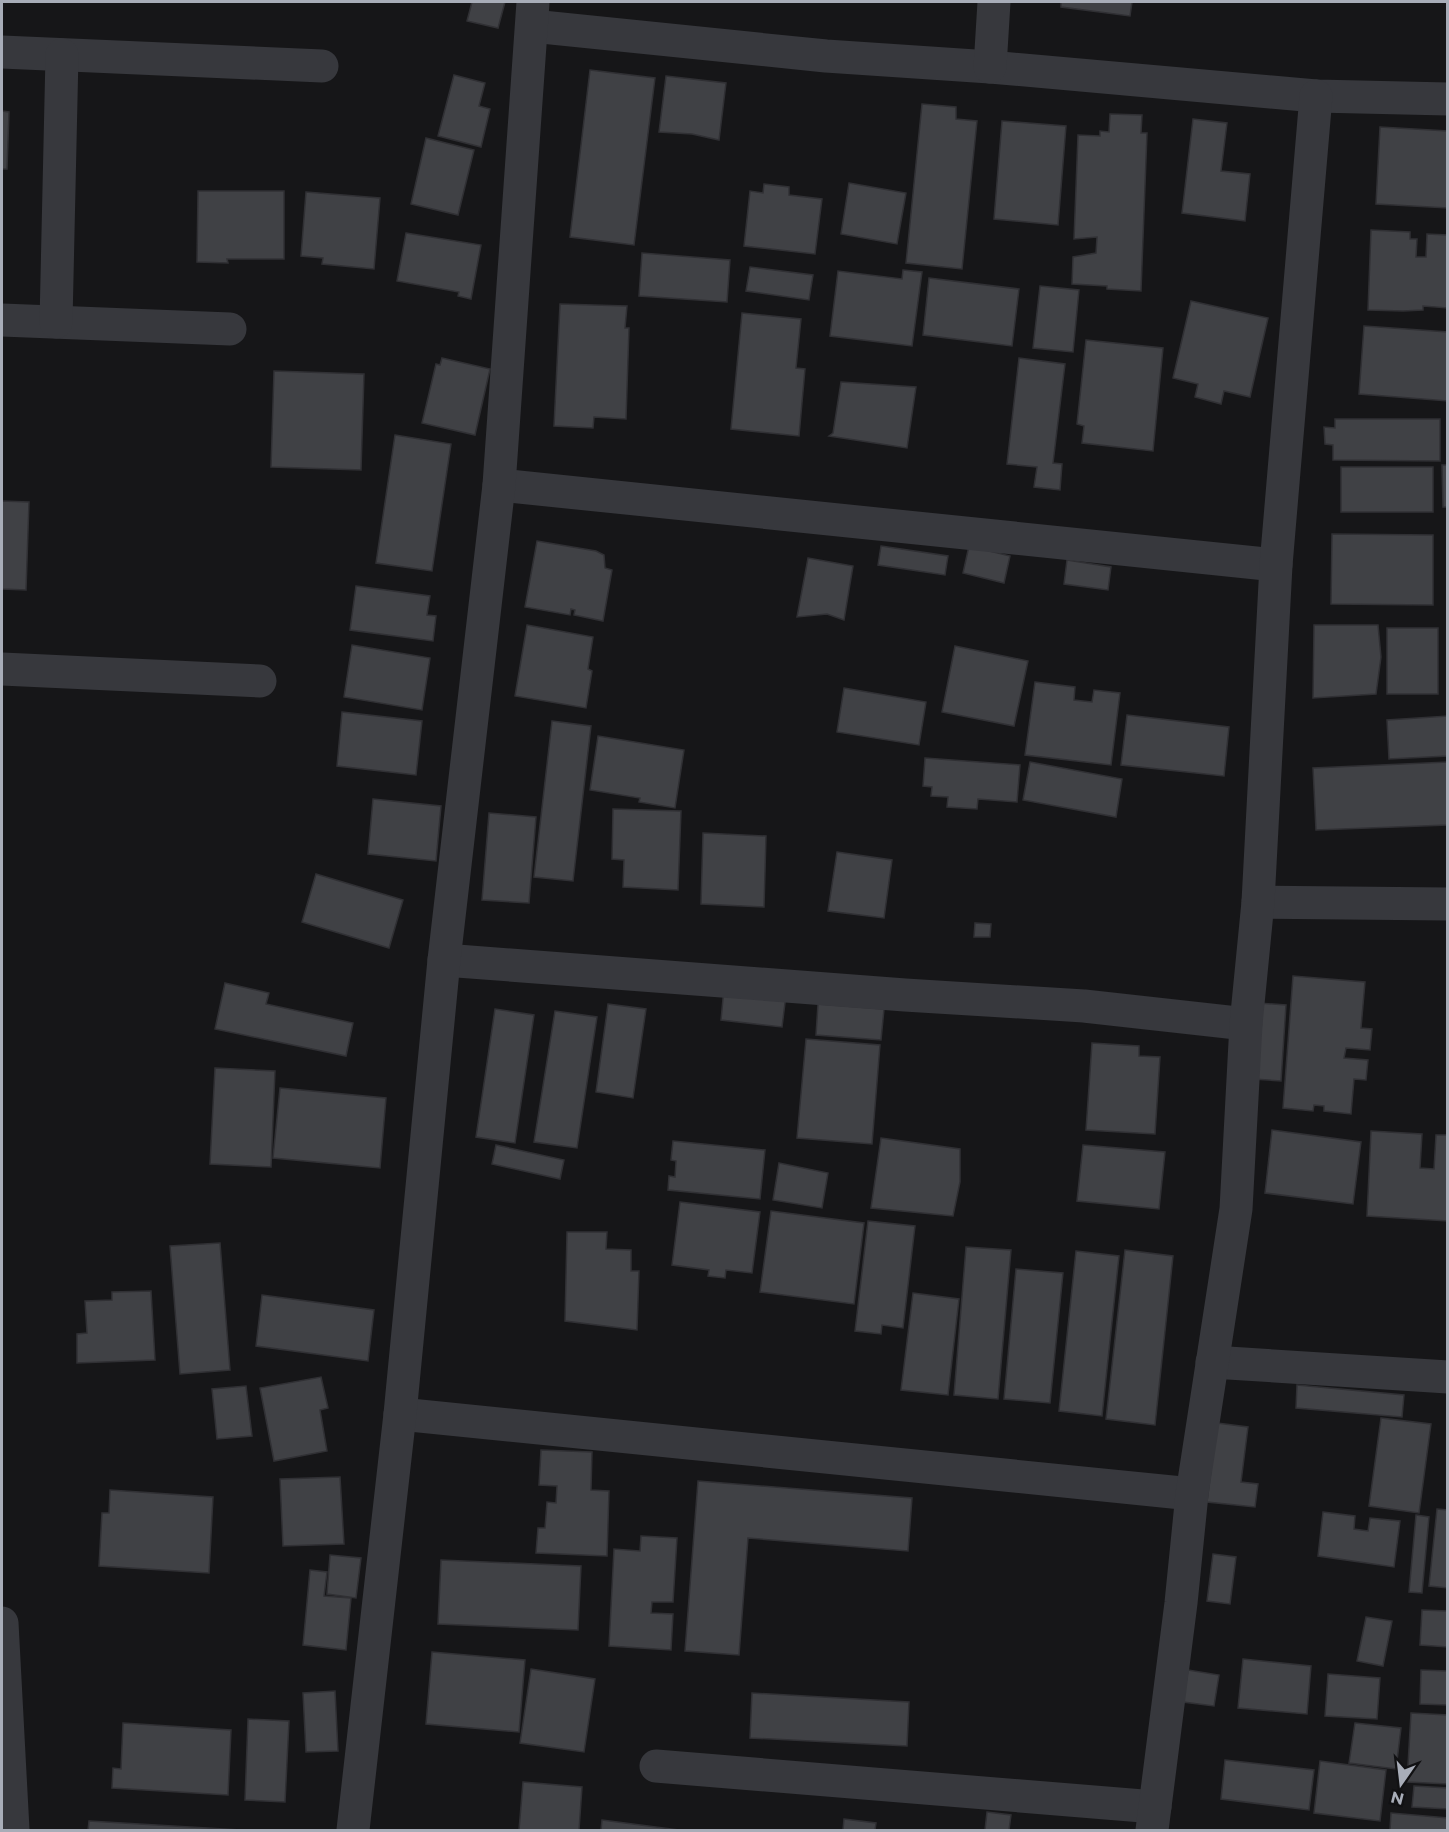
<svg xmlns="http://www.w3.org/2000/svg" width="1449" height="1832" font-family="Montserrat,sans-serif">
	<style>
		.building { fill: #404145; stroke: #303034; stroke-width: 1.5 }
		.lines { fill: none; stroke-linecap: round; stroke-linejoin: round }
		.minor { stroke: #37383d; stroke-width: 33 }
	</style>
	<rect width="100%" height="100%" fill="#161618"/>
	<!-- building -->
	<g class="building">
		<path d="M 472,2 L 505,2 L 498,28 L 467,21 Z"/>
		<path d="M 1061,2 L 1132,2 L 1130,16 L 1061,7 Z"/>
		<path d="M 590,70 L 655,78 L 634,245 L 570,237 Z"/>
		<path d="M 454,75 L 485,83 L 479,106 L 490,109 L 481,147 L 438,136 Z"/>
		<path d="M 666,76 L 726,83 L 719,140 L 692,134 L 659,132 Z"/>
		<path d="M 922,104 L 956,107 L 956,119 L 977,121 L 962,269 L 906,263 Z"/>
		<path d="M 2,111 L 9,112 L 7,169 L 2,169 Z"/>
		<path d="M 1110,114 L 1142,115 L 1141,133 L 1147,133 L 1141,291 L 1107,289 L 1107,286 L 1072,284 L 1073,257 L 1096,253 L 1097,237 L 1074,239 L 1078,135 L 1100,136 L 1100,131 L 1109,132 Z"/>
		<path d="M 1193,119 L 1227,123 L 1221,171 L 1250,174 L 1245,221 L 1182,213 Z"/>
		<path d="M 1002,121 L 1066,126 L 1058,225 L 994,219 Z"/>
		<path d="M 1380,127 L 1448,131 L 1448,208 L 1376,204 Z"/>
		<path d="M 426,138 L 474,150 L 458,215 L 411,204 Z"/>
		<path d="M 849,183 L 906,193 L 897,244 L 841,234 Z"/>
		<path d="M 764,184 L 789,187 L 789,195 L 822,199 L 815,254 L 744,246 L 750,191 L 763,193 Z"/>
		<path d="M 198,191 L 284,191 L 284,259 L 227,259 L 228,263 L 197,262 Z"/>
		<path d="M 306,192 L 380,198 L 374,269 L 322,264 L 323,258 L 301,256 Z"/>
		<path d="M 1371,230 L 1410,232 L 1410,239 L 1417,239 L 1416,257 L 1426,257 L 1427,234 L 1448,235 L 1448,308 L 1423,306 L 1423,310 L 1403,311 L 1368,310 Z"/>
		<path d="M 406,233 L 481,245 L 471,299 L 458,296 L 459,292 L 397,281 Z"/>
		<path d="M 642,253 L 730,260 L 727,302 L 639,296 Z"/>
		<path d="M 750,267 L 813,275 L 809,300 L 746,291 Z"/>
		<path d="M 903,270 L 922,272 L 912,346 L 830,336 L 838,271 L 902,279 Z"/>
		<path d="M 929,278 L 1019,289 L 1012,346 L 923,335 Z"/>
		<path d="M 1040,286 L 1079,290 L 1073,352 L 1033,348 Z"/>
		<path d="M 1191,301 L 1268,318 L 1250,397 L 1224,391 L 1221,404 L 1195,397 L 1198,384 L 1173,378 Z"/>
		<path d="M 560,304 L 627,306 L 625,328 L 629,328 L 626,419 L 594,417 L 593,428 L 554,426 Z"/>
		<path d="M 742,313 L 801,319 L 796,368 L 805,369 L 799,436 L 731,429 Z"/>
		<path d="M 1364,326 L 1448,332 L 1448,401 L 1359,394 Z"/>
		<path d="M 1086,340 L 1163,348 L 1153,451 L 1082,443 L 1084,426 L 1077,424 Z"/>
		<path d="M 442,358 L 490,369 L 475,435 L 422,423 L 436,364 L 440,365 Z"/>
		<path d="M 1019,358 L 1065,364 L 1053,463 L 1062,464 L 1060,490 L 1034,487 L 1037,467 L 1007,464 Z"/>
		<path d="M 274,371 L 364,374 L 361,470 L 271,467 Z"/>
		<path d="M 841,382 L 916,387 L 907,448 L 829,436 L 833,433 Z"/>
		<path d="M 1335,419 L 1440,419 L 1440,461 L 1333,460 L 1333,445 L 1325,444 L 1324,427 L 1335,428 Z"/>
		<path d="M 395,435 L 451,444 L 432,571 L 376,563 Z"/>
		<path d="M 1442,465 L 1448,465 L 1448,507 L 1443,507 Z"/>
		<rect x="1341" y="467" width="92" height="45"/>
		<path d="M 2,501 L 29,502 L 26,590 L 2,589 Z"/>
		<path d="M 1332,534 L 1433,535 L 1433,605 L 1331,604 Z"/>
		<path d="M 537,541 L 596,551 L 604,555 L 605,568 L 612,570 L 603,621 L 574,615 L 575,610 L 571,609 L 570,615 L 525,607 Z"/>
		<path d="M 881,546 L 948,556 L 945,575 L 878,565 Z"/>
		<path d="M 969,546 L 1010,556 L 1004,583 L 963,573 Z"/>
		<path d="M 808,558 L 853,566 L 844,620 L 827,614 L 797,617 Z"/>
		<path d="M 1067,560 L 1111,567 L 1108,590 L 1064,584 Z"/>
		<path d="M 356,586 L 430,596 L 427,615 L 436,616 L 433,641 L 350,630 Z"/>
		<path d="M 527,625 L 593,637 L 588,669 L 592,671 L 586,708 L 515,696 Z"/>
		<path d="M 1314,625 L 1378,625 L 1381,657 L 1376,694 L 1313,698 Z"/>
		<rect x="1387" y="628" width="51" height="66"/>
		<path d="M 352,645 L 430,658 L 422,710 L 344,697 Z"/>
		<path d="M 955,646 L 1028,661 L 1014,726 L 942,712 Z"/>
		<path d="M 1035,682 L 1075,687 L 1074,700 L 1092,702 L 1094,690 L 1120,693 L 1111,765 L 1025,755 Z"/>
		<path d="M 844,688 L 926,702 L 919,745 L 837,732 Z"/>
		<path d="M 342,712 L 422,721 L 416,775 L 337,766 Z"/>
		<path d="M 1127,715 L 1229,727 L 1224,776 L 1121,765 Z"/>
		<path d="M 1448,716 L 1448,756 L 1389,759 L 1387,720 Z"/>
		<path d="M 552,721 L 591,726 L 573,881 L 534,877 Z"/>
		<path d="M 598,736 L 684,750 L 675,808 L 639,802 L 640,798 L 590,790 Z"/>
		<path d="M 925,758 L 1020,765 L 1017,802 L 978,799 L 977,809 L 947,807 L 948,797 L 931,796 L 932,787 L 923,786 Z"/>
		<path d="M 1030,762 L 1122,779 L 1116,817 L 1023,800 Z"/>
		<path d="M 1448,762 L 1448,825 L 1316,830 L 1313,768 Z"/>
		<path d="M 373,799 L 441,806 L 436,861 L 368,854 Z"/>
		<path d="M 613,809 L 681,811 L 678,890 L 623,887 L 624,860 L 612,859 Z"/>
		<path d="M 489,813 L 536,817 L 529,903 L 482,900 Z"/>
		<path d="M 703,833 L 766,836 L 764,907 L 701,904 Z"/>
		<path d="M 837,852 L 892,860 L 884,918 L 828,911 Z"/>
		<path d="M 316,874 L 403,900 L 389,948 L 302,922 Z"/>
		<path d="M 975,923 L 991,924 L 990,937 L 974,937 Z"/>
		<path d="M 1293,976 L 1365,982 L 1361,1028 L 1372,1029 L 1370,1050 L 1346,1048 L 1344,1058 L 1368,1060 L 1366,1080 L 1354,1079 L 1351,1114 L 1324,1111 L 1324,1106 L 1314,1105 L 1313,1111 L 1283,1108 Z"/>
		<path d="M 225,983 L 269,993 L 266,1004 L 353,1023 L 346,1056 L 215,1029 Z"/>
		<path d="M 724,988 L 786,995 L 782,1027 L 721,1020 Z"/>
		<path d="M 1258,1003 L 1286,1005 L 1281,1081 L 1253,1079 Z"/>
		<path d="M 608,1004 L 646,1009 L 633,1098 L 596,1092 Z"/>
		<path d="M 818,1004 L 884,1009 L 881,1040 L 816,1035 Z"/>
		<path d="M 495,1009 L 534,1015 L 515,1143 L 476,1137 Z"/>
		<path d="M 555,1011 L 597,1017 L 577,1148 L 534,1142 Z"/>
		<path d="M 806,1039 L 880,1045 L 872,1144 L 797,1138 Z"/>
		<path d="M 1092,1043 L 1139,1046 L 1139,1056 L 1160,1057 L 1155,1134 L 1086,1130 Z"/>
		<path d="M 215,1068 L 275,1071 L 271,1167 L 210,1164 Z"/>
		<path d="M 280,1088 L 386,1098 L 380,1168 L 273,1158 Z"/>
		<path d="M 1272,1130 L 1361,1142 L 1353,1204 L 1265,1193 Z"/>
		<path d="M 1371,1131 L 1422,1134 L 1420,1168 L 1434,1169 L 1436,1135 L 1448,1135 L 1448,1221 L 1367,1216 Z"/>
		<path d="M 881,1138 L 960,1149 L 960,1182 L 953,1216 L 871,1208 Z"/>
		<path d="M 673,1141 L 765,1150 L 760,1199 L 668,1190 L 669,1176 L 675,1177 L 676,1161 L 671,1160 Z"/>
		<path d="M 496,1145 L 564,1160 L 560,1179 L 492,1164 Z"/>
		<path d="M 1083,1145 L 1165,1152 L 1159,1209 L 1077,1201 Z"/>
		<path d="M 779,1163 L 828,1173 L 822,1208 L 773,1200 Z"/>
		<path d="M 680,1202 L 760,1212 L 752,1273 L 726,1270 L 725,1278 L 708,1276 L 709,1270 L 672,1265 Z"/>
		<path d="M 771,1211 L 864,1223 L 854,1304 L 760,1292 Z"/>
		<path d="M 868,1221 L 915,1226 L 903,1328 L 882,1325 L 881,1334 L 855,1331 Z"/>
		<path d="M 567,1232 L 607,1232 L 606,1249 L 631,1250 L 631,1271 L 639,1271 L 637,1330 L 565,1321 Z"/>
		<path d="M 220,1243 L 230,1370 L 180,1374 L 170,1246 Z"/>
		<path d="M 966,1247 L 1011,1250 L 998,1399 L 954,1395 Z"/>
		<path d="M 1125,1250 L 1173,1256 L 1155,1425 L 1106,1419 Z"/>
		<path d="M 1076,1251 L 1119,1256 L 1102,1416 L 1059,1411 Z"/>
		<path d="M 1016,1269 L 1063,1273 L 1050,1403 L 1004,1399 Z"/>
		<path d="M 151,1291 L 155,1360 L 77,1363 L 77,1334 L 87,1333 L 85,1301 L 112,1300 L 112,1292 Z"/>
		<path d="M 913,1293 L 959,1299 L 948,1395 L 901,1390 Z"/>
		<path d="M 262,1295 L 374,1310 L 368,1361 L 256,1346 Z"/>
		<path d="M 321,1377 L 328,1408 L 320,1410 L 327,1451 L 274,1461 L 260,1388 Z"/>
		<path d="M 1297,1385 L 1404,1395 L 1402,1417 L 1296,1408 Z"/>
		<path d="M 246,1386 L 252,1436 L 217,1439 L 212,1389 Z"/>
		<path d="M 1381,1418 L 1431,1424 L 1419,1513 L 1369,1506 Z"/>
		<path d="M 1217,1423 L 1248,1427 L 1241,1482 L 1258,1484 L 1255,1507 L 1207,1502 Z"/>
		<path d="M 541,1450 L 592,1452 L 591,1490 L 609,1491 L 607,1556 L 536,1553 L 538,1528 L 545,1528 L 547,1502 L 556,1503 L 557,1486 L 539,1485 Z"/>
		<path d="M 340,1477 L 344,1544 L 283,1546 L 280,1479 Z"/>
		<path d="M 698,1481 L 912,1498 L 908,1551 L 748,1538 L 739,1655 L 685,1651 Z"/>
		<path d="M 110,1490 L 213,1497 L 209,1573 L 99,1566 L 102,1513 L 109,1513 Z"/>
		<path d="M 1437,1509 L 1448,1510 L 1448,1588 L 1429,1586 Z"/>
		<path d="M 1323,1512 L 1355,1516 L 1354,1529 L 1368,1531 L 1370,1518 L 1400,1521 L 1394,1567 L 1318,1556 Z"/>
		<path d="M 1416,1515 L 1429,1517 L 1422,1593 L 1409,1592 Z"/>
		<path d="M 641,1536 L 677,1538 L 673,1602 L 652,1602 L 651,1613 L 673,1614 L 671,1650 L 609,1646 L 614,1549 L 640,1551 Z"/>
		<path d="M 1213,1554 L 1236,1557 L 1230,1604 L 1207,1601 Z"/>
		<path d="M 330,1555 L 361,1558 L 356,1598 L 327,1594 Z"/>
		<path d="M 441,1560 L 581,1566 L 578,1630 L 438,1624 Z"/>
		<path d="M 310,1570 L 327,1572 L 324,1596 L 351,1598 L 346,1650 L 303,1645 Z"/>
		<path d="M 1422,1610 L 1448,1611 L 1448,1647 L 1420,1645 Z"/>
		<path d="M 1366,1617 L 1392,1621 L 1383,1666 L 1357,1661 Z"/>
		<path d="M 432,1652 L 525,1660 L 519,1732 L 426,1724 Z"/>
		<path d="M 1243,1659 L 1311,1666 L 1307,1714 L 1238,1708 Z"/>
		<path d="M 531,1669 L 595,1679 L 584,1752 L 520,1743 Z"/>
		<path d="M 1188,1670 L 1219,1675 L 1214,1706 L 1183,1702 Z"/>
		<path d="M 1421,1670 L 1448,1671 L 1448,1705 L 1420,1704 Z"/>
		<path d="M 1328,1674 L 1380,1678 L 1377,1719 L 1325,1716 Z"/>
		<path d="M 335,1691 L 338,1751 L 306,1752 L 303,1693 Z"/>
		<path d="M 752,1693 L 909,1702 L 907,1746 L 750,1738 Z"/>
		<path d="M 1411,1713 L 1448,1715 L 1448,1784 L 1407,1782 Z"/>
		<path d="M 248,1719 L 289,1721 L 285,1802 L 245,1800 Z"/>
		<path d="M 123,1723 L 231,1730 L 228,1795 L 112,1788 L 113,1768 L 121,1769 Z"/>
		<path d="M 1355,1723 L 1401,1728 L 1396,1769 L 1349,1763 Z"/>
		<path d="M 1225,1760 L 1314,1770 L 1309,1810 L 1221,1799 Z"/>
		<path d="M 1320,1761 L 1386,1770 L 1380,1821 L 1314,1813 Z"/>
		<path d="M 523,1782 L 582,1787 L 579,1830 L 519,1830 Z"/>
		<path d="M 1414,1786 L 1448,1788 L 1448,1809 L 1412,1807 Z"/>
		<path d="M 987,1812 L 1011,1815 L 1009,1830 L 985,1830 Z"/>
		<path d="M 1391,1813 L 1448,1818 L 1448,1830 L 1390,1830 Z"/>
		<path d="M 844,1819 L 876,1823 L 875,1830 L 843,1830 Z"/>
		<path d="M 602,1820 L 679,1830 L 601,1830 Z"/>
		<path d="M 89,1821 L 241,1830 L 88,1830 Z"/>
	</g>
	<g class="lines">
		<!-- minor -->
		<g class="minor">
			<path d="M 532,26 L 826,56 L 990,67 L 1316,96 L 1448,99"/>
			<path d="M 2,52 L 322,66"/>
			<path d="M 990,67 L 994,2"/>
			<path d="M 2,320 L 230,329"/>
			<path d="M 56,322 L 62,55"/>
			<path d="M 499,485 L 1276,565"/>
			<path d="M 2,669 L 260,681"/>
			<path d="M 1258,902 L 1448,904"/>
			<path d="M 444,960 L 905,995 L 1084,1006 L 1246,1024"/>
			<path d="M 1212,1362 L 1448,1377"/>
			<path d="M 400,1414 L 1192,1494"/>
			<path d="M 2,1623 L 13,1830"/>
			<path d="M 656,1766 L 1155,1807"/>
			<path d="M 353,1830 L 400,1414 L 444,960 L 499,485 L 533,2"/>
			<path d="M 1152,1830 L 1181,1603 L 1192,1494 L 1236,1209 L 1246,1024 L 1258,902 L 1276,565 L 1316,96"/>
		</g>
	</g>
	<!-- border -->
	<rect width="1449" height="1832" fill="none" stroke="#a8adb8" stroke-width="6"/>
	<!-- north arrow -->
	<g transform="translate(1401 1784) rotate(194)" stroke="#111113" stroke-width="4.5" paint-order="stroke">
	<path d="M0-4.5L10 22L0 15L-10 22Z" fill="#a8adb8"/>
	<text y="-9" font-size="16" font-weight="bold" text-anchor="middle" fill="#a8adb8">N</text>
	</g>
</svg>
